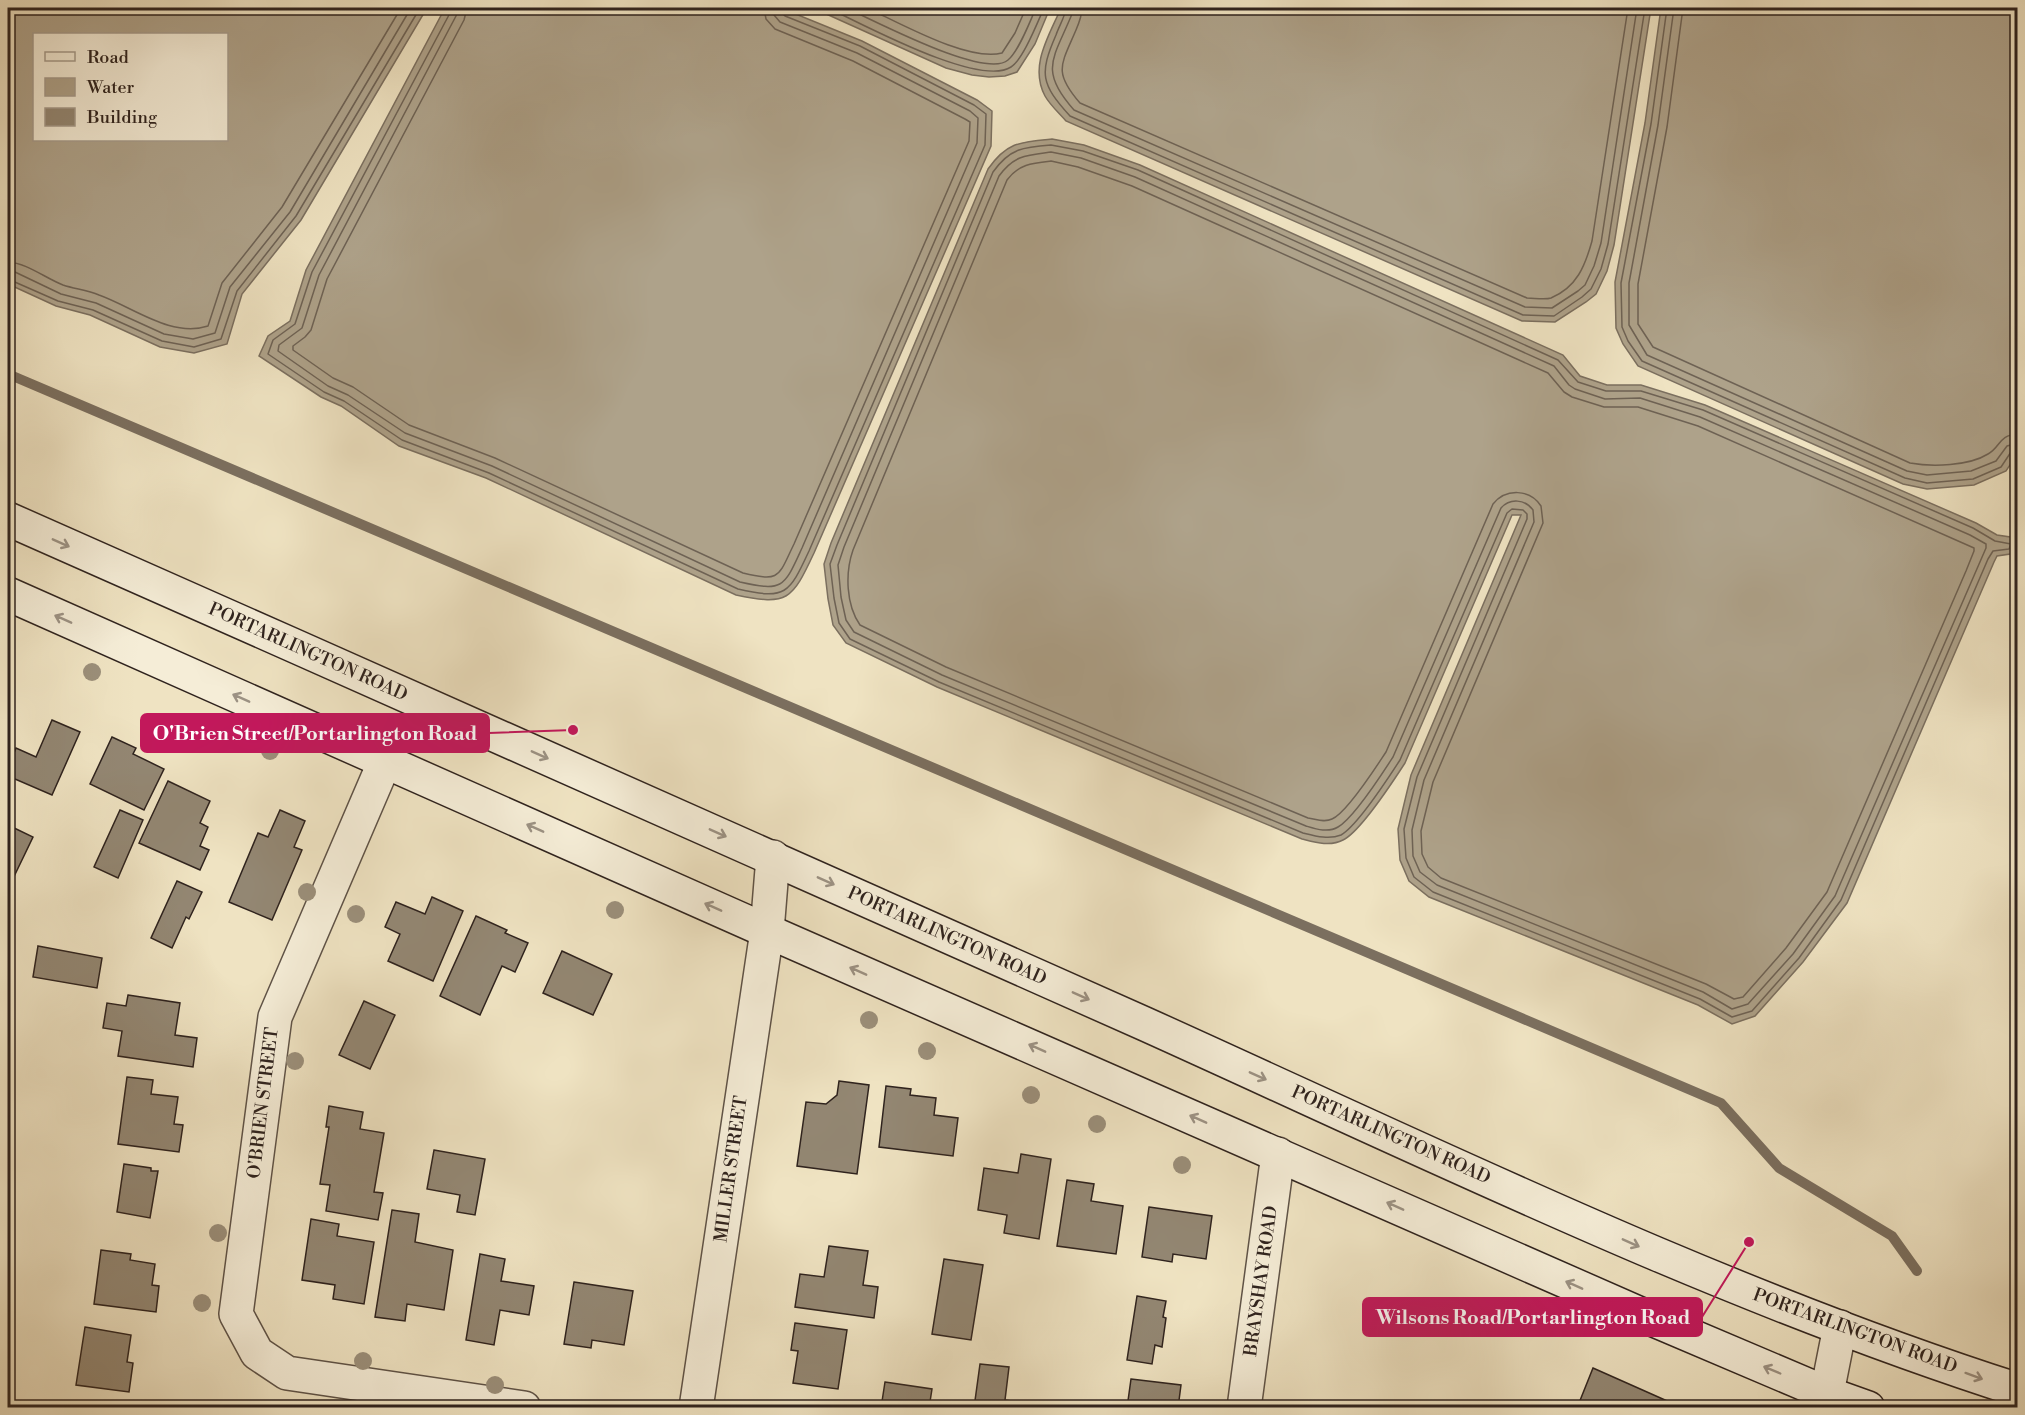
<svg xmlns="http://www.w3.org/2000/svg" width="2025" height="1415" font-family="'Libre Bodoni',serif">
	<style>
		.water { fill: #aea28a; stroke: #7b6f5f; stroke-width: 1.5; fill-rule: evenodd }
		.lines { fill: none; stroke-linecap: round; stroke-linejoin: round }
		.shore { stroke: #6e6254; stroke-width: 1.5 }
		.stream { stroke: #7b6f5f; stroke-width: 10 }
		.building { fill: #938773; stroke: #2f231e; stroke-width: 1.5 }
		.minor-casing { stroke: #5f5347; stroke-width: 36 }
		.tertiary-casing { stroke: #5f5347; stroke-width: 36 }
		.secondary-casing { stroke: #2f231e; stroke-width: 36 }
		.minor { stroke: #f5edd7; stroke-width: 33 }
		.tertiary { stroke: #f5edd7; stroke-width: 33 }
		.secondary { stroke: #f5edd7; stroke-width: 33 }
		.tree { fill: #9b8f7a }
		.oneway { stroke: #9c9284 }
		.labels { text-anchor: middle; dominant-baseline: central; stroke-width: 4.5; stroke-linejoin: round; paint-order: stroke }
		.street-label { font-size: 18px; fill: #2f231e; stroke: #f5edd7 }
		.leader { fill: none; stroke: #c2185b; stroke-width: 2 }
		.callout-dot { fill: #c2185b; stroke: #f5edd7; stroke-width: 2 }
		.callout { fill: #c2185b; stroke: #c2185b; stroke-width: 2 }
		.callout-label { font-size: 20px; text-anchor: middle; font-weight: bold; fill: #fff }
	</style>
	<rect width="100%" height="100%" fill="#efe3c2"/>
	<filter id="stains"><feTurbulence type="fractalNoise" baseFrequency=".00333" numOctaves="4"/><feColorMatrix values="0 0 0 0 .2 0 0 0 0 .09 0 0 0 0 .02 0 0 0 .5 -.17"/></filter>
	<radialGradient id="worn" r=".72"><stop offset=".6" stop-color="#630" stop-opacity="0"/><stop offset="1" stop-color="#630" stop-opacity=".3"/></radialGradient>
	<!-- water -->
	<g class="water">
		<path d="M 8,8 L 427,8 L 301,220 L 242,294 L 227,344 L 194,353 L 160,347 L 90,315 L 56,306 L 8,284 ZM 226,34 L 226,140 L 34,140 L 34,34 Z"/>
		<path d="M 445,8 L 781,8 L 862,41 L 977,100 L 992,111 L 991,146 L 814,553 C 792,600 788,606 736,595 L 486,478 L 399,446 L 341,406 L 321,397 L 259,356 L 268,336 L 290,321 L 306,270 Z"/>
		<path d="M 813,8 L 1050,8 L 1035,44 L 1017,72 L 1005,76 L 989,77 L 972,75 L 946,68 Z"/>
		<path d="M 1061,8 L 1651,8 L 1614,245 L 1607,271 L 1596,294 L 1586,302 L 1555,322 L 1522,321 L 1066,121 C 1059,113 1050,105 1045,96 C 1029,66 1049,36 1061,8 Z"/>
		<path d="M 1661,8 L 2017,8 L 2018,453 L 2006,471 L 1974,485 L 1927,489 L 1903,484 L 1638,366 L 1623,344 L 1616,328 L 1615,282 L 1645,123 Z"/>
		<path d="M 1052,139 L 1084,145 L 1140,165 L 1563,355 L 1580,376 L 1607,385 L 1641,385 L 1705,405 L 1976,523 L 1997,535 L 2017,538 L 2017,553 L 1997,556 L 1994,562 L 1847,903 L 1803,962 L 1755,1016 L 1732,1024 L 1698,1005 L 1429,897 L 1409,881 L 1400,860 L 1398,829 L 1411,775 L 1521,515 L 1512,515 L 1405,763 C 1394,780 1360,832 1343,840 C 1330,847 1314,842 1302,839 L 937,687 L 846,643 L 833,625 L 828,599 L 824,564 L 831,543 L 988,169 C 1007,142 1020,142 1052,139 Z"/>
	</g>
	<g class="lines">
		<!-- shore -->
		<g class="shore">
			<path d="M 450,8 L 450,13 L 312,272 L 295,324 L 273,340 L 268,354 L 324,392 L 344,401 L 402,440 L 489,473 L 738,589 C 786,600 789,594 809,551 L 985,145 L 986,114 L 974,105 L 860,46 L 785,16 L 781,12 L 781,8"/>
			<path d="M 458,8 L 456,16 L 319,275 L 302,328 L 279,345 L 278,351 L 328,386 L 348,395 L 405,433 L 492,466 L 740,582 C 784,592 784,587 802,548 L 977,143 L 978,118 L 970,111 L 857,53 L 780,22 L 774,15 L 773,8"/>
			<path d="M 467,8 L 464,20 L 327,279 L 311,330 L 305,337 L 293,346 L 293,350 L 333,378 L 353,387 L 409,425 L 495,458 L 743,573 C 781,582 778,577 794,544 L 969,141 L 970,122 L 965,119 L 853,61 L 775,29 L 766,19 L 764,8"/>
			<path d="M 828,8 C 861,23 979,88 1011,67 C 1023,60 1038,21 1044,8"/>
			<path d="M 846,8 C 872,19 985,80 1008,60 C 1019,51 1030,21 1036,8"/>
			<path d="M 867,8 C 900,23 968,62 1002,53 L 1015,33 L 1026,8"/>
			<path d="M 1066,8 C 1065,17 1059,26 1056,35 C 1039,74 1041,84 1070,116 L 1523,315 L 1554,316 L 1582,297 L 1591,289 L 1601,269 L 1608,244 L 1645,8"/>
			<path d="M 1073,8 L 1072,14 C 1054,58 1038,70 1074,110 L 1525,307 L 1552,308 L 1578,291 L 1585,285 L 1594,266 L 1601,243 L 1637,8"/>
			<path d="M 1082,8 C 1082,16 1079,23 1076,30 C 1061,65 1053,72 1080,103 L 1527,298 C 1534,298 1545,300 1551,298 C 1577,287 1585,266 1592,241 L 1628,8"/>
			<path d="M 1667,8 L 1651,124 L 1621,283 L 1622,327 L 1628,341 L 1642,361 L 1905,478 L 1927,483 L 1973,479 L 2001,467 L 2011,452 L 2018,451"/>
			<path d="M 1674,8 L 1658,125 L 1629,283 L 1629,325 L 1647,355 L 1907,471 L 1927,475 L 1971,471 L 1996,461 L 2007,446 L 2018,443"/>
			<path d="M 1683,8 L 1667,127 L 1638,284 L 1638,324 L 1653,347 L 1910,463 C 1932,467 1969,466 1988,454 C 2001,447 1998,435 2018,434"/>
			<path d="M 1051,145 L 1083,151 L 1138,170 L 1558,360 L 1578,382 L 1606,391 L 1641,391 L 1703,410 L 1973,528 L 1995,541 L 2011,544 L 2009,549 L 1993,551 L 1988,559 L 1841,900 L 1799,958 L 1752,1011 L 1732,1017 L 1700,999 L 1433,892 L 1414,877 L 1406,858 L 1404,829 L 1417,777 L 1527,519 L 1527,514 L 1523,510 L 1512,509 L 1507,513 L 1400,760 C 1389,777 1357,826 1341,835 C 1329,840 1315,836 1303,833 L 939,682 L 850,639 L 839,623 L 834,598 L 830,564 L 837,545 L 993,172 C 1010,148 1024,147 1051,145 Z"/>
			<path d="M 1051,152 L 1081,158 L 1135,177 L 1554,366 L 1569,385 L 1575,389 L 1605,399 L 1640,398 L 1700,417 L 1970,535 L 1986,544 L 1986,548 L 1835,896 L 1793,954 L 1748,1004 L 1732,1009 L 1703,992 L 1437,885 L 1420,872 L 1413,856 L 1412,830 L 1424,780 L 1534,522 L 1533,510 C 1525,499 1510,498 1501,508 L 1393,757 C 1382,774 1354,818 1338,827 C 1328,833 1316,829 1306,826 L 942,675 L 854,632 L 846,620 L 841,597 L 838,565 L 844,547 L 999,176 C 1014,155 1027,155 1051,152 Z"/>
			<path d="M 1051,161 L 1078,167 L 1132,186 L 1548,373 L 1564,392 L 1572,397 L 1604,407 L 1638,407 L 1698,426 L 1974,548 L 1974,551 L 1966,571 L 1827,892 L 1786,948 L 1743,997 L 1734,999 L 1706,984 L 1441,878 L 1428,867 L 1422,854 L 1421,831 L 1433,782 L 1543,523 L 1541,506 C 1530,489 1506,488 1493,504 L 1386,752 C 1376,767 1347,813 1332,819 C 1324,823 1316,819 1308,818 L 946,667 L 860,625 C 846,605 845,573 853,550 L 1007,180 C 1019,164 1032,163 1051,161 Z"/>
			<path d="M 8,262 C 27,263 45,278 63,285 C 75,289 87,290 99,295 C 133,307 171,338 208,326 L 222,283 L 282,207 L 401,8"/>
			<path d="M 8,271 L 15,272 L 61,294 L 96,303 L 164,334 L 193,339 L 215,333 L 230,287 L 290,212 L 411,8"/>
			<path d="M 8,279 L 58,301 L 93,310 L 162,341 L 194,347 L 221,339 L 237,291 L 296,216 L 420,8"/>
		</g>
		<!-- stream -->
		<path class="stream" d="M 8,374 L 1721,1103 L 1779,1168 L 1892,1236 L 1917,1271"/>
	</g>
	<!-- building -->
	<g class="building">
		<path d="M 52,720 L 80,732 L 52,795 L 8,776 L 8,768 L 16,748 L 36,757 Z"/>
		<path d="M 112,737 L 136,748 L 133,754 L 164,769 L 144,810 L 90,784 Z"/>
		<path d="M 168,781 L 210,801 L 200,823 L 208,827 L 200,846 L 209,850 L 200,870 L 139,843 Z"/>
		<path d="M 120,810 L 143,820 L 118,878 L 94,867 Z"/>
		<path d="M 280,810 L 305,821 L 294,847 L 302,850 L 272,920 L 229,902 L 258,833 L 268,837 Z"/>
		<path d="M 8,825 L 33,837 L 8,889 Z"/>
		<path d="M 177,881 L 202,892 L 189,919 L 186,917 L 172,948 L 151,938 Z"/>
		<path d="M 432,897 L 463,911 L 433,981 L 388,961 L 400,934 L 385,927 L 396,902 L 425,914 Z"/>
		<path d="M 476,916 L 507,930 L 505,933 L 528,943 L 515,972 L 502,966 L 480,1015 L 440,996 Z"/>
		<path d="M 38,946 L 102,958 L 97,988 L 33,977 Z"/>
		<path d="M 562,951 L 612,974 L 593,1015 L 543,993 Z"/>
		<path d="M 128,995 L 180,1003 L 175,1035 L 197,1038 L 193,1067 L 118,1056 L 122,1031 L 103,1028 L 107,1003 L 126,1006 Z"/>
		<path d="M 364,1001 L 395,1015 L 370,1069 L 339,1055 Z"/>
		<path d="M 127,1077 L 153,1080 L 151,1094 L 178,1097 L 174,1124 L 183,1125 L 179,1152 L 118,1144 Z"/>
		<path d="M 839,1081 L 869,1085 L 857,1174 L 797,1166 L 806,1102 L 826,1104 L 837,1095 Z"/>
		<path d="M 886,1086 L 911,1089 L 910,1095 L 936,1098 L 934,1115 L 958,1118 L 953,1156 L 879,1147 Z"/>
		<path d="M 329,1106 L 363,1112 L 360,1129 L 384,1133 L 374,1192 L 383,1193 L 378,1220 L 326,1211 L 330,1185 L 320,1184 L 329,1127 L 326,1127 Z"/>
		<path d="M 434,1150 L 485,1159 L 475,1215 L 457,1212 L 460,1195 L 427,1189 Z"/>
		<path d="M 1021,1154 L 1051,1159 L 1039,1239 L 1004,1233 L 1007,1215 L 978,1210 L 984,1168 L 1018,1173 Z"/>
		<path d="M 124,1164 L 151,1168 L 151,1171 L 158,1171 L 150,1218 L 117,1212 Z"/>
		<path d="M 1067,1180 L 1094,1184 L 1091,1201 L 1123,1206 L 1116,1254 L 1057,1246 Z"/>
		<path d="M 1149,1207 L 1212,1216 L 1206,1259 L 1173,1254 L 1172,1262 L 1142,1257 Z"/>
		<path d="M 392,1210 L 419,1214 L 415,1242 L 453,1250 L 444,1310 L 407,1304 L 405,1321 L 375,1317 Z"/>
		<path d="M 311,1219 L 339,1224 L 337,1236 L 374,1242 L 364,1304 L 333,1299 L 335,1285 L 302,1280 Z"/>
		<path d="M 829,1246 L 868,1251 L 863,1285 L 878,1287 L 874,1318 L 795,1307 L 800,1274 L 824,1277 Z"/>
		<path d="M 101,1250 L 131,1254 L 130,1260 L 155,1264 L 152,1285 L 159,1286 L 156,1312 L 94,1304 Z"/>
		<path d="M 480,1254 L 505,1259 L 501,1281 L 534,1286 L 529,1315 L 500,1310 L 494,1345 L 466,1340 Z"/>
		<path d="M 944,1259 L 983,1265 L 971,1340 L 932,1334 Z"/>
		<path d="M 574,1282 L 633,1291 L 624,1345 L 592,1340 L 591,1348 L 564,1344 Z"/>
		<path d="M 1137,1296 L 1166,1301 L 1163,1317 L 1166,1318 L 1162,1347 L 1155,1345 L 1152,1364 L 1127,1360 Z"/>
		<path d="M 795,1323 L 847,1330 L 838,1389 L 793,1383 L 798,1351 L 791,1350 Z"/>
		<path d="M 85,1327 L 131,1335 L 127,1362 L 133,1363 L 129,1392 L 76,1385 Z"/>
		<path d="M 980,1364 L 1009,1367 L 1005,1400 L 1024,1403 L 1024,1408 L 974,1408 Z"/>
		<path d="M 1593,1368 L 1683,1408 L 1577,1408 Z"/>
		<path d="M 1131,1379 L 1181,1385 L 1178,1408 L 1127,1408 Z"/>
		<path d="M 885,1382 L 932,1389 L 929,1408 L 881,1408 Z"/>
		<path d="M 69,1402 L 102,1406 L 102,1408 L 68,1408 Z"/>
	</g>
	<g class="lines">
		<!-- minor casing -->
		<g class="minor-casing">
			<g id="minor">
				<path d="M 385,761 L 275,1017 L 236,1314 L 257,1353 L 287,1373 L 524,1408"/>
				<path d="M 696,1408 L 767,931 L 773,857"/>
				<path d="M 1244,1408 L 1278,1154"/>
			</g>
		</g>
		<!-- tertiary casing -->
		<g class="tertiary-casing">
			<path id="tertiary" d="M 1824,1408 L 1840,1327"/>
		</g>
		<!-- secondary casing -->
		<g class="secondary-casing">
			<g id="secondary">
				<path d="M 8,519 C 387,687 766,854 1145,1024 C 1431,1153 1718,1294 2018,1390"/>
				<path d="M 8,594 L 767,931 L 1654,1320 L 1826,1393 L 1868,1408"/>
			</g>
		</g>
		<!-- minor -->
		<use href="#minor" class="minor"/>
		<!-- tertiary -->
		<use href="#tertiary" class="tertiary"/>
		<!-- secondary -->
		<use href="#secondary" class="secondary"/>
	</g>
	<!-- trees -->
	<g class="tree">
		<circle cx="92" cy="672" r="9"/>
		<circle cx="270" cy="751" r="9"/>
		<circle cx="307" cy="892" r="9"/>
		<circle cx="615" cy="910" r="9"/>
		<circle cx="356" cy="914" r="9"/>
		<circle cx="869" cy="1020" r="9"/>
		<circle cx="927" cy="1051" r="9"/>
		<circle cx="295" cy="1061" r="9"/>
		<circle cx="1031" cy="1095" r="9"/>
		<circle cx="1097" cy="1124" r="9"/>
		<circle cx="1182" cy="1165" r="9"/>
		<circle cx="218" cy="1233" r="9"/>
		<circle cx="202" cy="1303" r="9"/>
		<circle cx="363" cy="1361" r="9"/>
		<circle cx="495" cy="1385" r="9"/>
	</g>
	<!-- one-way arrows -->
	<defs><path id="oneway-shaft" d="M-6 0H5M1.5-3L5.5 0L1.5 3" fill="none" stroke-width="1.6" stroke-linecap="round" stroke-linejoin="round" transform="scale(1.5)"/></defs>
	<g class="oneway">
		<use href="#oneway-shaft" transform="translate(61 543) rotate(24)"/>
		<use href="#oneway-shaft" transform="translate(63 619) rotate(-156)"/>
		<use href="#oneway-shaft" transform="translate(241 698) rotate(-156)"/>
		<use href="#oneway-shaft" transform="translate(540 755) rotate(24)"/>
		<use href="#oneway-shaft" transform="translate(535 828) rotate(-156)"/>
		<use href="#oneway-shaft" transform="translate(718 833) rotate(24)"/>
		<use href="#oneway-shaft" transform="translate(826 881) rotate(24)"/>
		<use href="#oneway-shaft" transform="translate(713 907) rotate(-156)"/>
		<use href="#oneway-shaft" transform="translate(858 971) rotate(-156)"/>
		<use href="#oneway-shaft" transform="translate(1081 996) rotate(24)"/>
		<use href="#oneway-shaft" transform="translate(1037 1048) rotate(-156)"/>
		<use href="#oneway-shaft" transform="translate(1258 1076) rotate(24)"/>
		<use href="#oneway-shaft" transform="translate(1198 1119) rotate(-156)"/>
		<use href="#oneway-shaft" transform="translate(1395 1206) rotate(-156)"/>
		<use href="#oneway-shaft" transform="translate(1631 1243) rotate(24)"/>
		<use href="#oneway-shaft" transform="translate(1574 1285) rotate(-156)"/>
		<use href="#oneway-shaft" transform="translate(1772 1370) rotate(-157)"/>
		<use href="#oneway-shaft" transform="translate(1974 1376) rotate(20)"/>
	</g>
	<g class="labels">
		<!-- street labels -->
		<g class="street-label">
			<text transform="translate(308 652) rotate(24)">PORTARLINGTON ROAD</text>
			<text transform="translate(947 936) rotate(24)">PORTARLINGTON ROAD</text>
			<text transform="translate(263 1103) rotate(-83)">O'BRIEN STREET</text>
			<text transform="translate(1391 1135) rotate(24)">PORTARLINGTON ROAD</text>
			<text transform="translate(731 1169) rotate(-82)">MILLER STREET</text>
			<text transform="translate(1261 1281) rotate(-82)">BRAYSHAY ROAD</text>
			<text transform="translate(1855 1331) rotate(20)">PORTARLINGTON ROAD</text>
		</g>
	</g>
	<!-- callouts -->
	<path class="leader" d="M573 730L489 733M1749 1242L1702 1317"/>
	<g class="callout-dot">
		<circle cx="573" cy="730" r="6"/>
		<circle cx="1749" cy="1242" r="6"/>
	</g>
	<g class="callout">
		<rect x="141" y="714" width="348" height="38" rx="6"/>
		<rect x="1363" y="1298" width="339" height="38" rx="6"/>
	</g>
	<g class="callout-label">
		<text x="315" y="740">O'Brien Street/Portarlington Road</text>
		<text x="1533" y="1324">Wilsons Road/Portarlington Road</text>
	</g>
	<!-- margin -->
	<rect width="2025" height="1415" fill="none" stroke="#efe3c2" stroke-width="30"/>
	<rect x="9" y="9" width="2007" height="1397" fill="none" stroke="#2f231e" stroke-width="3"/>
	<rect x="15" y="15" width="1995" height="1385" fill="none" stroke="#2f231e" stroke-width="1.5"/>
	<!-- legend -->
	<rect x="33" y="33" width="195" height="108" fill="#f5edd7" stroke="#a69c8d" stroke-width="1.5"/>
	<rect x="45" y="52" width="30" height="9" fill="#f5edd7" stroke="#a69c8d" stroke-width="1.5"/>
	<text x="87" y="63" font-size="18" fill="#2f231e">Road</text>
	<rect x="45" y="78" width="30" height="18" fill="#aea28a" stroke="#a69c8d" stroke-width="1.5"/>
	<text x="87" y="93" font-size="18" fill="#2f231e">Water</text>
	<rect x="45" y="108" width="30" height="18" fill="#938773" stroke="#a69c8d" stroke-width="1.5"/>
	<text x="87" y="123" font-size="18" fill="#2f231e">Building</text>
	<rect width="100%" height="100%" filter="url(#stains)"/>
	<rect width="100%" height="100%" fill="url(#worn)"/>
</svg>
